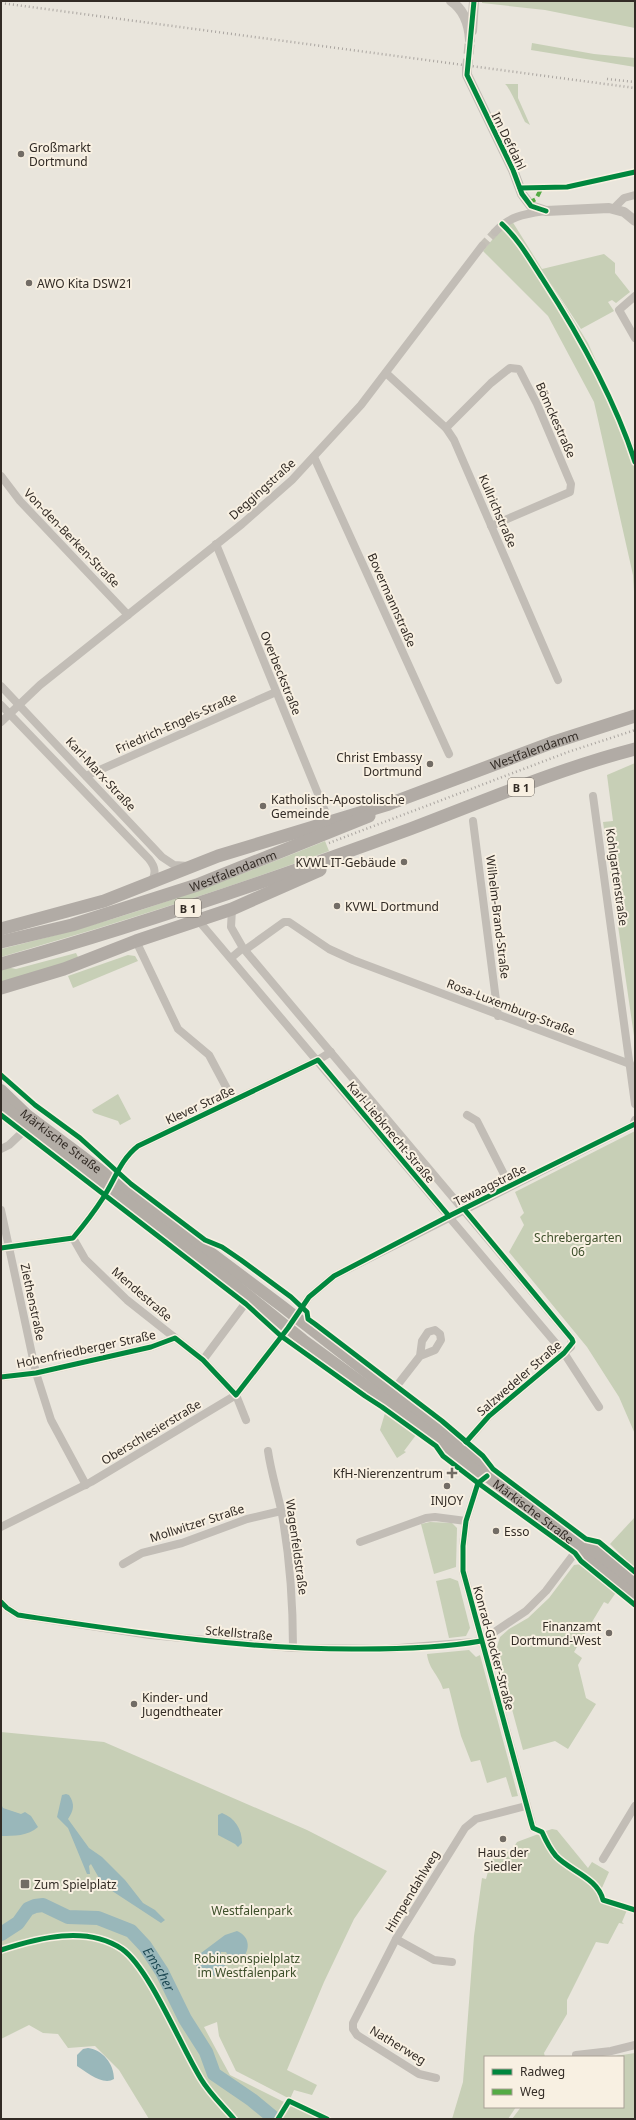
<svg xmlns="http://www.w3.org/2000/svg" width="636" height="2120" font-family="'Noto Sans',sans-serif">
	<style>
		.green { fill: #c7cfb6 }
		.water { fill: #99b7ba }
		.lines { fill: none; stroke-linecap: round; stroke-linejoin: round }
		.river { stroke: #99b7ba; stroke-width: 14 }
		.minor-tunnel { stroke: #c4c0b7; stroke-width: 8; stroke-dasharray: 8 4; stroke-linecap: butt }
		.tertiary-tunnel { stroke: #c4c0b7; stroke-width: 10; stroke-dasharray: 10 5; stroke-linecap: butt }
		.minor { stroke: #c2bdb6; stroke-width: 8 }
		.tertiary { stroke: #c2bdb6; stroke-width: 10 }
		.secondary { stroke: #b3ada6; stroke-width: 12 }
		.primary { stroke: #b1aba5; stroke-width: 13 }
		.rail { stroke: #aaa5a0; stroke-width: 2.5; stroke-dasharray: 1 3; stroke-linecap: butt }
		.quiet { stroke: #54ab44; stroke-width: 4; stroke-dasharray: 8 4; stroke-linecap: butt }
		.cycleway-casing { stroke: #f8f0e2; stroke-width: 8 }
		.cycleway { stroke: #00873e; stroke-width: 5 }
		.poi-dot { fill: #726c65; stroke: #f8f0e2; stroke-width: 1.5 }
		.labels { text-anchor: middle; dominant-baseline: central; stroke-width: 4; stroke-linejoin: round; paint-order: stroke }
		.shield { fill: #f8f0e2; stroke: #6d665e; stroke-width: 1 }
		.shield-label { font-size: 11px; font-weight: bold; fill: #322b25 }
		.street-label { font-size: 12px; fill: #322b25; stroke: #f8f0e2 }
		.poi-label { font-size: 12px; fill: #322b25; stroke: #f8f0e2; text-anchor: start }
		.park-label { font-size: 12px; fill: #3d4f2a; stroke: #f8f0e2 }
		.water-label { font-size: 13px; font-style: italic; fill: #1c4852; stroke: #f8f0e2 }
	</style>
	<rect width="100%" height="100%" fill="#e9e5dc"/>
	<!-- green -->
	<g class="green">
		<path d="M 482,1 L 635,1 L 635,28 L 545,10 L 482,3 Z"/>
		<path d="M 532,43 L 594,54 L 635,58 L 635,67 L 531,50 Z"/>
		<path d="M 505,84 L 518,84 L 518,98 L 530,125 L 525,122 C 522,116 509,86 505,84 Z"/>
		<path d="M 512,221 L 542,269 L 604,254 L 615,263 L 615,273 L 630,292 L 616,303 L 612,300 L 608,302 L 614,311 L 581,329 L 550,282 L 588,343 L 635,448 L 635,608 L 633,575 L 594,402 L 548,316 L 483,251 L 501,229 Z"/>
		<path d="M 635,763 L 635,1043 L 603,822 L 613,821 L 607,775 Z"/>
		<path d="M 325,841 L 329,851 C 221,891 112,925 1,957 L 1,949 C 50,937 99,924 147,908 C 207,888 266,865 325,841 Z"/>
		<path d="M 76,953 L 79,959 L 1,984 L 1,966 L 16,969 Z"/>
		<path d="M 128,955 L 135,956 L 138,961 L 73,988 L 68,976 Z"/>
		<path d="M 118,1094 L 131,1119 L 120,1125 L 118,1121 L 94,1113 L 92,1110 Z"/>
		<path d="M 635,1131 L 635,1434 L 619,1397 L 587,1347 L 509,1252 L 524,1225 L 520,1217 L 524,1213 L 515,1192 Z"/>
		<path d="M 385,1413 L 416,1435 L 404,1451 L 406,1452 L 397,1458 L 380,1430 Z"/>
		<path d="M 635,1517 L 635,1569 L 610,1544 Z"/>
		<path d="M 430,1522 L 452,1523 L 457,1528 L 456,1567 L 434,1574 L 421,1524 Z"/>
		<path d="M 581,1564 L 617,1591 L 608,1604 L 604,1602 L 574,1652 L 582,1658 L 578,1665 L 586,1698 L 596,1704 L 568,1749 L 555,1741 L 523,1750 L 496,1650 L 500,1637 L 509,1629 L 528,1618 L 549,1598 L 574,1565 Z"/>
		<path d="M 450,1578 L 458,1581 L 470,1628 L 466,1636 L 449,1638 L 436,1581 Z"/>
		<path d="M 469,1650 L 476,1657 L 480,1655 L 518,1796 L 512,1797 L 506,1777 L 487,1783 L 480,1760 L 471,1762 L 461,1736 L 449,1688 L 443,1689 C 439,1675 429,1670 427,1654 Z"/>
		<path d="M 1,1732 L 104,1742 L 307,1830 L 387,1871 L 354,1919 L 324,1982 L 287,2070 L 317,2085 L 312,2095 L 294,2090 L 290,2099 L 236,2071 L 219,2036 L 217,2022 L 204,2027 L 230,2075 L 284,2102 L 275,2119 L 149,2119 L 119,2070 L 95,2046 L 68,2048 L 58,2034 L 43,2033 L 29,2025 L 1,2039 Z"/>
		<path d="M 552,1829 L 557,1830 L 588,1868 L 592,1862 L 609,1872 L 601,1890 L 587,1875 L 557,1856 L 543,1832 Z"/>
		<path d="M 541,1833 L 548,1849 L 558,1862 L 592,1885 L 606,1903 L 631,1910 L 627,1910 L 622,1922 L 624,1924 L 619,1923 L 608,1944 L 596,1942 L 567,2000 L 567,2014 L 544,2053 L 545,2057 L 485,2057 L 485,2107 L 516,2107 L 508,2119 L 452,2119 L 463,2082 L 474,1936 L 482,1878 L 486,1879 L 494,1849 L 511,1852 L 517,1842 Z"/>
		<path d="M 635,2053 L 635,2119 L 512,2119 L 521,2107 L 623,2107 L 623,2057 L 609,2057 Z"/>
		<path d="M 291,2105 L 320,2119 L 281,2119 Z"/>
	</g>
	<!-- water -->
	<g class="water">
		<path d="M 66,1794 L 69,1795 C 75,1804 74,1810 68,1819 L 89,1848 L 102,1857 L 125,1880 L 143,1903 L 155,1910 L 165,1920 L 161,1923 L 103,1885 L 91,1864 L 89,1866 L 90,1874 L 87,1874 L 68,1828 L 57,1817 L 62,1795 Z"/>
		<path d="M 1,1804 L 3,1808 L 21,1814 L 25,1812 L 31,1816 L 38,1827 C 28,1836 14,1836 1,1836 Z"/>
		<path d="M 222,1813 C 235,1818 242,1829 242,1843 L 238,1847 L 235,1844 L 218,1835 L 218,1815 Z"/>
		<path d="M 237,1931 C 249,1936 251,1948 243,1958 L 232,1963 L 226,1952 L 221,1952 L 220,1958 L 228,1970 L 214,1976 L 212,1973 L 203,1979 L 193,1959 L 225,1935 Z"/>
		<path d="M 88,2048 C 103,2050 114,2064 114,2079 C 103,2086 86,2072 77,2066 L 77,2055 L 83,2049 Z"/>
	</g>
	<g class="lines">
		<!-- river -->
		<path class="river" id="s1" d="M 1,1934 L 18,1923 L 28,1909 L 35,1906 L 43,1905 L 68,1917 L 98,1918 L 131,1931 L 145,1946 L 162,1972 L 185,2019 L 206,2052 L 214,2074 L 252,2100 L 275,2119"/>
		<!-- minor-tunnel -->
		<path class="minor-tunnel" d="M 482,246 L 495,232"/>
		<!-- tertiary-tunnel -->
		<path class="tertiary-tunnel" d="M 467,69 L 470,40"/>
		<!-- minor -->
		<g class="minor">
			<path d="M 614,208 L 624,198 L 635,195"/>
			<path d="M 495,232 C 509,216 525,214 545,211"/>
			<path d="M 635,296 L 619,310 L 635,338"/>
			<path d="M 386,373 L 446,428 L 454,440 L 558,680"/>
			<path d="M 446,428 L 491,383 L 510,368 L 519,369 L 537,404 L 571,484 L 570,492 L 491,526"/>
			<path d="M 314,457 L 449,754"/>
			<path d="M 1,476 L 20,501 L 128,615"/>
			<path d="M 216,544 L 325,811"/>
			<path d="M 1,686 L 162,857 L 174,865 L 188,866"/>
			<path d="M 1,705 L 149,859 C 156,868 156,873 151,883"/>
			<path d="M 1,722 L 40,685 L 242,524 L 292,480 L 361,405 L 482,246"/>
			<path d="M 86,776 L 276,692"/>
			<path d="M 593,796 L 635,1104"/>
			<path d="M 473,821 L 498,1016"/>
			<path d="M 232,909 L 231,927 L 243,948 L 572,1339 L 571,1347 L 489,1416 L 462,1447"/>
			<path d="M 198,920 L 564,1353 L 599,1407"/>
			<path d="M 136,941 L 178,1029 L 209,1055 L 233,1100"/>
			<path d="M 245,950 L 284,922 L 289,922 L 329,949 L 353,960 L 630,1064"/>
			<path d="M 231,958 L 243,948"/>
			<path d="M 467,1115 L 477,1121 L 510,1186"/>
			<path d="M 1,1149 L 9,1145 L 28,1127"/>
			<path d="M 1,1210 L 36,1373 L 51,1420 L 86,1485"/>
			<path d="M 73,1238 L 85,1259 L 127,1300 L 203,1360 L 236,1395 L 246,1420"/>
			<path d="M 1,1248 L 73,1238 C 84,1225 94,1212 103,1198 C 115,1180 120,1160 138,1146 L 318,1060 L 331,1052"/>
			<path d="M 203,1360 L 250,1297"/>
			<path d="M 1,1377 L 36,1373 L 151,1347 L 175,1338"/>
			<path d="M 392,1392 L 420,1356 L 422,1341 L 428,1332 L 435,1330 L 440,1334 L 441,1340 L 435,1350 L 420,1356"/>
			<path d="M 268,1451 C 271,1473 278,1493 282,1514 C 290,1559 293,1603 293,1648"/>
			<path d="M 487,1476 L 478,1483 L 466,1521 L 463,1546 L 463,1571 L 533,1828"/>
			<path d="M 1,1527 L 91,1482 L 236,1395 L 288,1328 L 309,1297 L 334,1276 L 633,1125 L 635,1120"/>
			<path d="M 360,1542 L 426,1518 L 435,1517 L 466,1521"/>
			<path d="M 123,1564 L 142,1553 L 182,1543 L 247,1519 L 281,1511"/>
			<path d="M 1,1602 L 7,1608 L 18,1615 L 150,1635 L 293,1648 L 387,1649 L 474,1642 L 481,1641 L 526,1611 L 546,1591 L 580,1546"/>
			<path d="M 603,1859 L 635,1806"/>
			<path d="M 396,1939 L 434,1960 L 452,1962"/>
			<path d="M 576,2055 L 611,2051 L 635,2045"/>
			<path d="M 436,2078 L 419,2074 L 357,2035 L 353,2029 L 353,2023 L 396,1939 L 465,1828 L 476,1819 L 526,1806"/>
		</g>
		<!-- tertiary -->
		<g class="tertiary">
			<path d="M 451,1 C 464,10 469,24 470,40"/>
			<path d="M 472,31 L 474,1"/>
			<path d="M 467,69 L 467,75 L 513,170 L 522,194 L 531,206 L 546,211 L 609,208 L 624,212 L 635,221"/>
		</g>
		<!-- secondary -->
		<g class="secondary">
			<path id="s2" d="M 1,1090 L 27,1115 L 283,1307 L 441,1430 L 479,1461 L 487,1476"/>
			<path id="s3" d="M 1,1104 L 95,1178 L 220,1273 L 303,1340 L 440,1440 L 473,1469 L 487,1476 L 580,1546 L 590,1559 L 635,1593"/>
			<path d="M 580,1546 L 595,1551 L 635,1581"/>
		</g>
		<!-- primary -->
		<g class="primary">
			<path id="s4" d="M 1,929 L 104,901 L 218,856 L 389,804 L 551,743 L 635,716"/>
			<path id="s5" d="M 1,942 L 72,925 L 197,885 L 369,816"/>
			<path d="M 1,964 C 141,925 274,879 410,829 C 484,801 558,769 635,749"/>
			<path d="M 1,988 L 64,969 L 136,941 L 232,909 L 320,870"/>
		</g>
		<!-- rail -->
		<g class="rail">
			<path d="M 1,3 L 635,88"/>
			<path d="M 607,79 L 635,82"/>
			<path d="M 329,843 L 568,752 L 635,730"/>
		</g>
		<!-- quiet -->
		<path class="quiet" d="M 528,203 L 536,199 L 541,189"/>
		<!-- cycleway casing -->
		<g class="cycleway-casing">
			<g id="cycleway">
				<path d="M 474,1 L 467,75 L 513,170 L 522,194 L 531,206 L 546,211"/>
				<path d="M 520,188 L 567,187 L 635,172"/>
				<path d="M 502,224 C 519,240 529,258 542,278 C 579,335 614,397 635,462"/>
				<path d="M 1,1075 L 35,1105 L 80,1138 L 131,1184 L 205,1240 L 222,1247 L 241,1260 L 291,1297 L 307,1312 L 308,1319 L 315,1324 L 442,1421 L 483,1456 L 493,1469 L 586,1539 L 599,1542 L 635,1572"/>
				<path d="M 1,1115 L 246,1304 L 281,1336 L 365,1396 L 382,1407 L 436,1446 L 443,1456 L 478,1483 L 575,1553 L 581,1561 L 635,1605"/>
				<path d="M 464,1209 L 572,1339 L 573,1342 L 564,1353 L 489,1416 L 466,1442"/>
				<path d="M 1,1248 L 73,1238 C 84,1225 94,1212 103,1198 C 115,1180 120,1160 138,1146 L 318,1060 L 449,1216"/>
				<path d="M 1,1377 L 36,1373 L 151,1347 L 175,1338 L 203,1360 L 236,1395 L 288,1328 L 309,1297 L 334,1276 L 449,1216 L 635,1124"/>
				<path d="M 487,1476 L 478,1483 L 466,1521 L 463,1546 L 463,1571 L 532,1825 L 533,1828 L 542,1832 C 546,1841 550,1849 556,1856 C 570,1871 598,1878 603,1900 L 635,1910"/>
				<path d="M 1,1602 L 7,1608 L 18,1615 C 132,1632 245,1650 361,1649 C 401,1649 442,1648 481,1641"/>
				<path d="M 1,1950 C 38,1938 86,1925 122,1949 C 150,1969 181,2047 201,2079 C 210,2094 223,2106 234,2119"/>
				<path d="M 278,2119 L 289,2101 L 327,2119"/>
			</g>
		</g>
		<!-- cycleway -->
		<use href="#cycleway" class="cycleway"/>
	</g>
	<!-- markers -->
	<g class="poi-dot">
		<circle cx="21" cy="154" r="4"/>
		<circle cx="29" cy="283" r="4"/>
		<circle cx="430" cy="764" r="4"/>
		<circle cx="263" cy="806" r="4"/>
		<circle cx="404" cy="862" r="4"/>
		<circle cx="337" cy="906" r="4"/>
		<path d="M450 1467h4v4h4v4h-4v4h-4v-4h-4v-4h4z"/>
		<circle cx="447" cy="1486" r="4"/>
		<circle cx="496" cy="1531" r="4"/>
		<circle cx="609" cy="1633" r="4"/>
		<circle cx="134" cy="1704" r="4"/>
		<circle cx="503" cy="1839" r="4"/>
		<rect x="20" y="1879" width="10" height="10" rx="2"/>
	</g>
	<g class="labels">
		<!-- shield labels -->
		<g class="shield">
			<rect x="508" y="778" width="26" height="18" rx="3"/>
			<rect x="175" y="899" width="26" height="18" rx="3"/>
		</g>
		<g class="shield-label">
			<text x="521" y="787">B 1</text>
			<text x="188" y="908">B 1</text>
		</g>
		<!-- street labels -->
		<g class="street-label">
			<text transform="translate(509 141) rotate(64)">Im Defdahl</text>
			<text transform="translate(556 420) rotate(66)">Bömckestraße</text>
			<text transform="translate(262 489) rotate(-42)">Deggingstraße</text>
			<text transform="translate(498 511) rotate(67)">Kullrichstraße</text>
			<text transform="translate(72 538) rotate(46)">Von-den-Berken-Straße</text>
			<text transform="translate(392 600) rotate(66)">Bovermannstraße</text>
			<text transform="translate(281 673) rotate(68)">Overbeckstraße</text>
			<text transform="translate(176 723) rotate(-24)">Friedrich-Engels-Straße</text>
			<text stroke="none"><textPath href="#s4" startOffset="563">Westfalendamm</textPath></text>
			<text transform="translate(101 774) rotate(47)">Karl-Marx-Straße</text>
			<text stroke="none"><textPath href="#s5" startOffset="243">Westfalendamm</textPath></text>
			<text transform="translate(617 877) rotate(82)">Kohlgartenstraße</text>
			<text transform="translate(498 917) rotate(83)">Wilhelm-Brand-Straße</text>
			<text transform="translate(511 1007) rotate(21)">Rosa-Luxemburg-Straße</text>
			<text transform="translate(200 1105) rotate(-25)">Klever Straße</text>
			<text transform="translate(391 1132) rotate(50)">Karl-Liebknecht-Straße</text>
			<text stroke="none"><textPath href="#s2" startOffset="79">Märkische Straße</textPath></text>
			<text transform="translate(490 1185) rotate(-26)">Tewaagstraße</text>
			<text transform="translate(142 1294) rotate(41)">Mendestraße</text>
			<text transform="translate(33 1302) rotate(78)">Ziethenstraße</text>
			<text transform="translate(86 1349) rotate(-12)">Hohenfriedberger Straße</text>
			<text transform="translate(519 1378) rotate(-41)">Salzwedeler Straße</text>
			<text transform="translate(151 1432) rotate(-31)">Oberschlesierstraße</text>
			<text stroke="none"><textPath href="#s3" startOffset="671">Märkische Straße</textPath></text>
			<text transform="translate(197 1523) rotate(-18)">Mollwitzer Straße</text>
			<text transform="translate(297 1547) rotate(82)">Wagenfeldstraße</text>
			<text transform="translate(239 1633) rotate(5)">Sckellstraße</text>
			<text transform="translate(494 1648) rotate(75)">Konrad-Glocker-Straße</text>
			<text transform="translate(412 1891) rotate(-59)">Himpendahlweg</text>
			<text transform="translate(398 2045) rotate(31)">Natherweg</text>
		</g>
		<!-- poi labels -->
		<g class="poi-label">
			<text x="29" y="147">Großmarkt<tspan x="29" dy="14">Dortmund</tspan></text>
			<text x="37" y="283">AWO Kita DSW21</text>
			<text x="422" y="757" text-anchor="end">Christ Embassy<tspan x="422" dy="14">Dortmund</tspan></text>
			<text x="271" y="799">Katholisch-Apostolische<tspan x="271" dy="14">Gemeinde</tspan></text>
			<text x="396" y="862" text-anchor="end">KVWL IT-Gebäude</text>
			<text x="345" y="906">KVWL Dortmund</text>
			<text x="443" y="1473" text-anchor="end">KfH-Nierenzentrum</text>
			<text x="447" y="1500" text-anchor="middle">INJOY</text>
			<text x="504" y="1531">Esso</text>
			<text x="601" y="1626" text-anchor="end">Finanzamt<tspan x="601" dy="14">Dortmund-West</tspan></text>
			<text x="142" y="1697">Kinder- und<tspan x="142" dy="14">Jugendtheater</tspan></text>
			<text x="503" y="1852" text-anchor="middle">Haus der<tspan x="503" dy="14">Siedler</tspan></text>
			<text x="34" y="1884">Zum Spielplatz</text>
		</g>
		<!-- park labels -->
		<g class="park-label">
			<text x="578" y="1237">Schrebergarten<tspan x="578" dy="14">06</tspan></text>
			<text x="252" y="1910">Westfalenpark</text>
			<text x="247" y="1958">Robinsonspielplatz<tspan x="247" dy="14">im Westfalenpark</tspan></text>
		</g>
		<!-- water labels -->
		<g class="water-label">
			<text stroke="none"><textPath href="#s1" startOffset="194">Emscher</textPath></text>
		</g>
	</g>
	<!-- border -->
	<rect width="636" height="2120" fill="none" stroke="#322b25" stroke-width="4"/>
	<!-- legend -->
	<rect x="484" y="2056" width="140" height="52" fill="#f8f0e2" stroke="#a9a196"/>
	<rect x="492" y="2069" width="20" height="6" fill="#00873e" stroke="#a9a196"/>
	<text x="520" y="2076" font-size="12" fill="#322b25">Radweg</text>
	<rect x="492" y="2089" width="20" height="6" fill="#54ab44" stroke="#a9a196"/>
	<text x="520" y="2096" font-size="12" fill="#322b25">Weg</text>
</svg>
